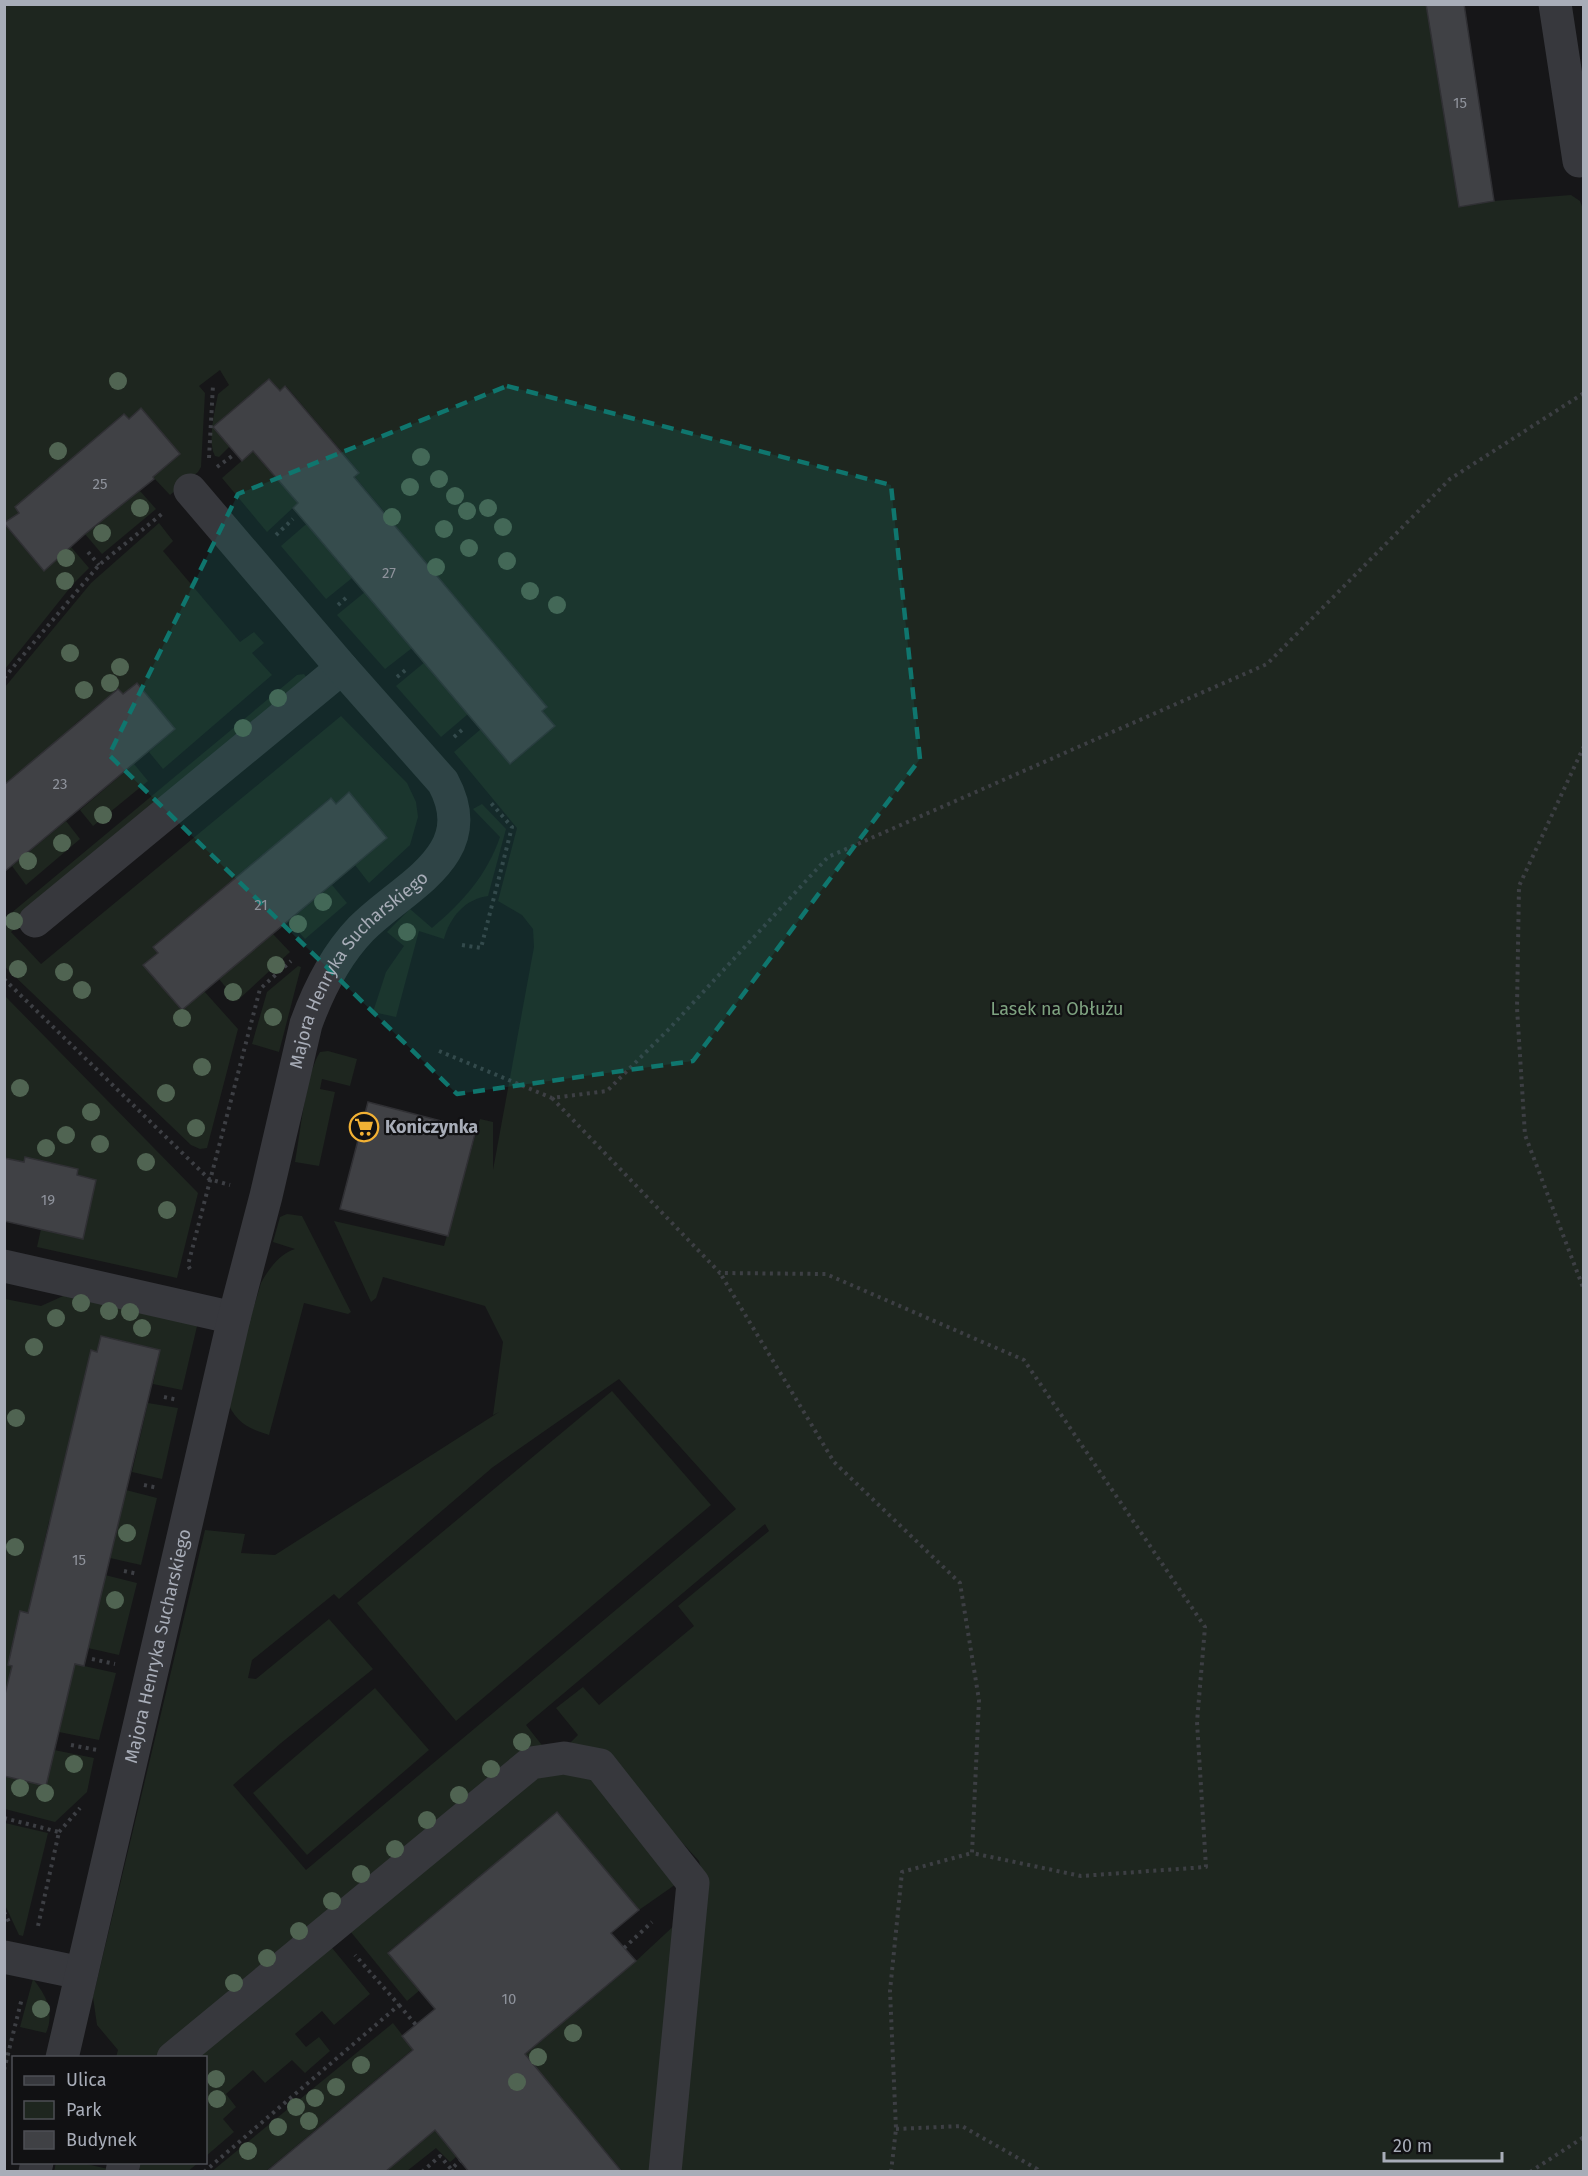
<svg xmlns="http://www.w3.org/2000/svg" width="1588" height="2176" font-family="'Fira Sans',sans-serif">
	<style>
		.green { fill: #1e261f; fill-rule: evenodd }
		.building { fill: #404145; stroke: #303034; stroke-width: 1.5 }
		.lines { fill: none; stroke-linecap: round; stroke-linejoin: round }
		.path { stroke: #3d3f44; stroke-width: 4; stroke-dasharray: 3 4.5; stroke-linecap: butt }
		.minor { stroke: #37383d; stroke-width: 33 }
		.tree { fill: #506452 }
		.marked { fill: #0f766e; fill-opacity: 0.2; stroke: #0f766e; stroke-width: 4.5; stroke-dasharray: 12 8; stroke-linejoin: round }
		.labels { text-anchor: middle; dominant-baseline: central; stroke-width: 4.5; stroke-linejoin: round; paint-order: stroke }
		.number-label { font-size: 15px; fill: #8e929b }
		.street-label { font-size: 18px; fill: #a8adb8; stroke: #111113 }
		.park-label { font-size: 18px; fill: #7fa381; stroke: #111113 }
		.poi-label { font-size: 18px; font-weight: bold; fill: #a8adb8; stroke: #111113; text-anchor: start }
	</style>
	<rect width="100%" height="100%" fill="#161618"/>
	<!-- green -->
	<g class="green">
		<path d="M 5,5 L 1426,5 L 1459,207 L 1494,201 L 1571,195 L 1580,201 L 1583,209 L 1583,2171 L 679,2171 L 706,1886 L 699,1861 L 613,1767 L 567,1746 L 578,1735 L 556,1708 L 583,1687 L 599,1705 L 694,1626 L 678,1606 L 769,1531 L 765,1524 L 526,1725 L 545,1749 L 157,2057 L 116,2057 L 118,2050 L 97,2025 L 93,1997 L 205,1530 L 245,1534 L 241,1553 L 275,1555 L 499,1412 L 493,1415 L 503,1342 L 485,1306 L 383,1277 L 376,1298 L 371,1302 L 334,1221 L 444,1246 L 480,1119 L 493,1122 L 493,1170 L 534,947 L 533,929 L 522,915 L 498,901 L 517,828 L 454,752 L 481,729 L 511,764 L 555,726 L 542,711 L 547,707 L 513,667 L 381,524 L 388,516 L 355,477 L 359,472 L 286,386 L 280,391 L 269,379 L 224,417 L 240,436 L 219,457 L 215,456 C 207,442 215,410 218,394 L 229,385 L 220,370 L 199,386 L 205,393 L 201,467 L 198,472 L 170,495 L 153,477 L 180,454 L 141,408 L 129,419 L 123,414 L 83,449 L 60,477 L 56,472 L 15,507 L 19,513 L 5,523 ZM 619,1379 L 736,1509 L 306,1870 L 233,1785 L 281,1743 L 373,1669 L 329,1619 L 256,1679 L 248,1678 L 252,1660 L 334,1594 L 339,1599 L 493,1467 Z"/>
		<path d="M 253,451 L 298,503 L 267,532 L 222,478 Z"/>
		<path d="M 140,491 L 156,509 L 102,554 L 85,534 Z"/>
		<path d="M 311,520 L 341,555 L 336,560 L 352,578 L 326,599 L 281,546 Z"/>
		<path d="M 159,523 L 173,541 L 163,551 L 240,642 L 254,632 L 264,643 L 252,653 L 272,675 L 163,769 L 149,752 L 175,729 L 137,683 L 123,694 L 118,689 L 75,724 L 5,794 L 5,687 L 91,583 Z"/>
		<path d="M 4,524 L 44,571 L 71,547 L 89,568 L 73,584 L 5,669 Z"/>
		<path d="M 365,592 L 412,648 L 385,669 L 337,615 Z"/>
		<path d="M 425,662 L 468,714 L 441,737 L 396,686 Z"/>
		<path d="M 304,674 L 309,681 L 11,932 L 41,964 L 341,716 L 407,783 L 416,802 L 418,817 L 410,845 L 369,883 L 355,865 L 387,838 L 349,792 L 336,804 L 330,798 L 289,833 L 293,838 L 267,860 L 262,855 L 218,892 L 223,898 L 193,913 L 153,947 L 158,953 L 144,965 L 182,1010 L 204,991 L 238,1029 L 207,1148 L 200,1149 L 191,1145 L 5,967 L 4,919 L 297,675 Z"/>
		<path d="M 134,764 L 148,781 L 93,826 L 80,810 Z"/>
		<path d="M 482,804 L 506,829 L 488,896 C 465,899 450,917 444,939 L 419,931 L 396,1017 L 373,1012 L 386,972 L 404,946 L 387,932 L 410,909 L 432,928 C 463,902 487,875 500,837 L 473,809 Z"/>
		<path d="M 66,821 L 80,839 L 26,885 L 12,866 Z"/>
		<path d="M 332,885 L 347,903 L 305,939 L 289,921 Z"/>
		<path d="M 273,934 L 290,952 L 237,1001 L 219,979 Z"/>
		<path d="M 298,966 L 301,967 L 279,1052 L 252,1044 L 267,992 Z"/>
		<path d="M 4,995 L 198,1193 L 177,1278 L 37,1247 L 41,1229 L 83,1239 L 96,1180 L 77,1175 L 78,1169 L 25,1157 L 24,1162 L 5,1158 Z"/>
		<path d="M 328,1051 L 357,1059 L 350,1086 L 322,1079 L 320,1089 L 335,1092 L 319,1166 L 295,1162 C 300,1135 306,1073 320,1052 Z"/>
		<path d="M 287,1214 L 302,1216 L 351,1312 L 348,1314 L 304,1303 L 269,1435 C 246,1428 235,1421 226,1399 L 261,1283 C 268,1270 280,1253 295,1249 L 273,1242 L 280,1217 Z"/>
		<path d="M 72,1292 L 198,1322 L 182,1390 L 153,1384 L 160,1350 L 102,1336 L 97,1352 L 91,1350 L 59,1485 L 54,1522 L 49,1521 L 37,1574 L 36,1596 L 32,1595 L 28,1613 L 20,1611 L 8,1665 L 12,1666 L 5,1698 L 5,1299 L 41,1306 Z"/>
		<path d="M 612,1391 L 711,1505 L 456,1721 L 357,1603 Z"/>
		<path d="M 148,1403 L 178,1408 L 162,1479 L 132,1472 Z"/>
		<path d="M 126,1490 L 157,1498 L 141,1565 L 110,1558 Z"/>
		<path d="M 105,1575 L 137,1583 L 119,1655 L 79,1646 Z"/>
		<path d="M 75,1664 L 116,1673 L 99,1740 L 59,1732 Z"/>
		<path d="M 375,1688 L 429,1750 L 307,1855 L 253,1793 Z"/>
		<path d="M 54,1750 L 94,1758 L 87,1792 L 55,1822 L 5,1809 L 4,1776 L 45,1786 Z"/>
		<path d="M 539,1771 L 588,1773 L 679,1882 L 639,1910 L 557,1813 L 388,1952 L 420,1990 L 407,2001 L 346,1926 Z"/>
		<path d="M 5,1823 L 48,1833 L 23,1936 L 19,1935 L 5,1905 Z"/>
		<path d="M 679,1921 L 658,2171 L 622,2171 L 547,2081 L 519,2104 L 497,2078 L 636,1961 Z"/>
		<path d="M 328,1943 L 370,1994 L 334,2025 L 322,2011 L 295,2034 L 306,2047 L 319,2037 L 330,2051 L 305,2073 L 292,2060 L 265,2083 L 253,2070 L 226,2094 L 236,2107 L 223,2119 L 234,2132 L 206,2156 L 206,2058 L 188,2058 Z"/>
		<path d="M 33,1979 C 46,1995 55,2012 46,2033 L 20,2027 Z"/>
		<path d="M 393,2023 L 413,2049 L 266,2171 L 211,2172 Z"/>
		<path d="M 462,2107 L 484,2134 L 450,2162 L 436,2148 L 407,2171 L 385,2172 Z"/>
		<path d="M 56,2162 L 82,2163 L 108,2169 L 107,2172 L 54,2172 Z"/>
		<path d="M 135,2162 L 198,2163 L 187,2172 L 141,2171 Z"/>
	</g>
	<!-- building -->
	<g class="building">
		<path d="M 1426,4 L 1464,4 L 1494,201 L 1459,207 Z"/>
		<path d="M 269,379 L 280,391 L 285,386 L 359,473 L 354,477 L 547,707 L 542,711 L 555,726 L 510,764 L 293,508 L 298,503 L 253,451 L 242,461 L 213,427 Z"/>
		<path d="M 141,408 L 180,454 L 153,477 L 154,479 L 85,534 L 44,571 L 4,523 L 19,513 L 15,507 L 124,414 L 129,419 Z"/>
		<path d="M 137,683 L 175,729 L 4,872 L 4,785 L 118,689 L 123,694 Z"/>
		<path d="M 349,792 L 387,838 L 182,1010 L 143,965 L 158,953 L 153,947 L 331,798 L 336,804 Z"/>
		<path d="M 368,1102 L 476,1130 L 448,1236 L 340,1209 Z"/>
		<path d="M 25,1157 L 78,1169 L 77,1175 L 96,1180 L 83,1239 L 4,1221 L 4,1158 L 24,1162 Z"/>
		<path d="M 101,1336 L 160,1350 L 84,1666 L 75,1664 L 46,1786 L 4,1776 L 4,1698 L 12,1666 L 8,1665 L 20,1611 L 28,1613 L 91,1350 L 97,1352 Z"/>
		<path d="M 557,1812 L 639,1910 L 611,1933 L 636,1961 L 525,2054 L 622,2172 L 469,2172 L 435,2130 L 385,2172 L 266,2172 L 413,2050 L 402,2036 L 435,2009 L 388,1953 Z"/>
	</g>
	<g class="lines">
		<!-- path -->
		<g class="path">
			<path d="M 209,458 L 213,385"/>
			<path d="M 217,467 L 235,454"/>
			<path d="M 276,535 L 293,519"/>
			<path d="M 88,552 L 99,565"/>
			<path d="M 338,605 L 346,598"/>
			<path d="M 397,677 L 408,668"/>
			<path d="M 4,678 L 99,565 L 163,513"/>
			<path d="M 454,737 L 462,730"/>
			<path d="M 1584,746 L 1519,886 L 1517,1008 L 1525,1135 L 1584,1290"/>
			<path d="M 462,945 L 481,948 L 512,827 L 491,803"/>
			<path d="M 4,979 L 209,1179 L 230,1185"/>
			<path d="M 439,1051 L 552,1098 L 607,1091 L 669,1029 L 828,857 L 1267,664 L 1450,479 L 1584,393"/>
			<path d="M 552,1098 L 720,1273 L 826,1274 L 1024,1360 L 1205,1627 L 1197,1722 L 1206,1867 L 1081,1876 L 972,1853 L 979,1700 L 960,1583 L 834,1462 L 720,1273"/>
			<path d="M 190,1269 L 188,1265 L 260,989 L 291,961"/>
			<path d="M 164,1397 L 178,1400"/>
			<path d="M 144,1485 L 158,1488"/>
			<path d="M 124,1571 L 138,1574"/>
			<path d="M 92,1659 L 115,1664"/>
			<path d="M 71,1745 L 97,1750"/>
			<path d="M 4,1818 L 59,1832 L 38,1926"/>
			<path d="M 59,1832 L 80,1808"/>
			<path d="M 4,1912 L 9,1922"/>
			<path d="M 624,1948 L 652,1922"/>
			<path d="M 399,2005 L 416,2025"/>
			<path d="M 4,2070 L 22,1998"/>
			<path d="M 896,2129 L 962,2126 L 1037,2169 L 1038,2172"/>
			<path d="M 204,2172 L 399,2005 L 355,1955"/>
			<path d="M 422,2172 L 440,2156 L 451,2169"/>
			<path d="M 453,2172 L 451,2169 L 460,2161"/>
			<path d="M 891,2172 L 896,2129 L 890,1991 L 902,1872 L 972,1853"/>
			<path d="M 1530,2172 L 1584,2137"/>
		</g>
		<!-- minor -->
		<g class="minor">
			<path d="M 1555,4 L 1579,161"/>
			<path d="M 35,921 L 342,668"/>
			<path d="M 4,1266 L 234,1318"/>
			<path d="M 4,1957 L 81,1973"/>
			<path id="s1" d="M 62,2058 L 234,1318 L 266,1196 L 306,1024 C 318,991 336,955 361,929 C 403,886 483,856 443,782 L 342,668 L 190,490"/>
			<path d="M 173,2058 L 531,1763 L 564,1758 L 600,1765 L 693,1883 L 665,2172"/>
			<path d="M 35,2172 L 37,2162"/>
			<path d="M 122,2172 L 124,2162"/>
		</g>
	</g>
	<!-- trees -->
	<g class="tree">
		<circle cx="118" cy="381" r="9"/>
		<circle cx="58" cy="451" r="9"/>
		<circle cx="421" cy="457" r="9"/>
		<circle cx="439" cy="479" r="9"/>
		<circle cx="410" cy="487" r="9"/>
		<circle cx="455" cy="496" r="9"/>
		<circle cx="140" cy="508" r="9"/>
		<circle cx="488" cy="508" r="9"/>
		<circle cx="467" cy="511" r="9"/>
		<circle cx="392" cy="517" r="9"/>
		<circle cx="503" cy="527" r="9"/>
		<circle cx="444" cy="529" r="9"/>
		<circle cx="102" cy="533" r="9"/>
		<circle cx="469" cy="548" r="9"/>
		<circle cx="66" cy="558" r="9"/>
		<circle cx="507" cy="561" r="9"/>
		<circle cx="436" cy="567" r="9"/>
		<circle cx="65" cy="581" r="9"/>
		<circle cx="530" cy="591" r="9"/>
		<circle cx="557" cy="605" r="9"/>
		<circle cx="70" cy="653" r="9"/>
		<circle cx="120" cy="667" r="9"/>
		<circle cx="110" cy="683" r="9"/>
		<circle cx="84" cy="690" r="9"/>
		<circle cx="278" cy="698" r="9"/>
		<circle cx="243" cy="728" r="9"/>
		<circle cx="103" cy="815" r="9"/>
		<circle cx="62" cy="843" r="9"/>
		<circle cx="28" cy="861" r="9"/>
		<circle cx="323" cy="902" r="9"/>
		<circle cx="14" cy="921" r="9"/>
		<circle cx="298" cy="924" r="9"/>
		<circle cx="407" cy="932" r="9"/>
		<circle cx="276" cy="965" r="9"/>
		<circle cx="18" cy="969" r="9"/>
		<circle cx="64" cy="972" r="9"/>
		<circle cx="82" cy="990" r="9"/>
		<circle cx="233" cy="992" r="9"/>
		<circle cx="273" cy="1017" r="9"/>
		<circle cx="182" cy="1018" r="9"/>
		<circle cx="202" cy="1067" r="9"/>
		<circle cx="20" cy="1088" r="9"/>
		<circle cx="166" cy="1093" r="9"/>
		<circle cx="91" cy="1112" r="9"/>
		<circle cx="196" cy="1128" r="9"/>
		<circle cx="66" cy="1135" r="9"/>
		<circle cx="100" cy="1144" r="9"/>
		<circle cx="46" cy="1148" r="9"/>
		<circle cx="146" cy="1162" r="9"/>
		<circle cx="167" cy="1210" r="9"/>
		<circle cx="81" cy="1303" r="9"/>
		<circle cx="109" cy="1311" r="9"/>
		<circle cx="130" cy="1312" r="9"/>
		<circle cx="56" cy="1318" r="9"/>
		<circle cx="142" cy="1328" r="9"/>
		<circle cx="34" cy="1347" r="9"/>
		<circle cx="16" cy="1418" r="9"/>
		<circle cx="127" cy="1533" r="9"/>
		<circle cx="15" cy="1547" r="9"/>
		<circle cx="115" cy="1600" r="9"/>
		<circle cx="522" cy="1742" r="9"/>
		<circle cx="74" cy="1764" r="9"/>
		<circle cx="491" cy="1769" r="9"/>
		<circle cx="20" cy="1788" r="9"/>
		<circle cx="45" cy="1793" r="9"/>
		<circle cx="459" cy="1795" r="9"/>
		<circle cx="427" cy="1820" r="9"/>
		<circle cx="395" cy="1849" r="9"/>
		<circle cx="361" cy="1874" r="9"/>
		<circle cx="332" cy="1901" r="9"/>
		<circle cx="299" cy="1931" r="9"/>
		<circle cx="267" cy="1958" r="9"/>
		<circle cx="234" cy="1983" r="9"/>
		<circle cx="41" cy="2009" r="9"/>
		<circle cx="573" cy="2033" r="9"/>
		<circle cx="538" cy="2057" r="9"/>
		<circle cx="361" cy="2065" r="9"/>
		<circle cx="216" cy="2079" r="9"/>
		<circle cx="517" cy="2082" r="9"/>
		<circle cx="336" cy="2087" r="9"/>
		<circle cx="315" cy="2098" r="9"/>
		<circle cx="217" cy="2099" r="9"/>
		<circle cx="296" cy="2107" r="9"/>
		<circle cx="309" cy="2121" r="9"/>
		<circle cx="278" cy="2127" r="9"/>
		<circle cx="248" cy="2151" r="9"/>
	</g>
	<!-- marked area -->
	<path class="marked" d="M 507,386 L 891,485 L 920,759 L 693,1061 L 457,1094 L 109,755 L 238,494 Z"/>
	<!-- icons -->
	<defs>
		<g id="supermarket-ring" transform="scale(1.5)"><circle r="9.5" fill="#111113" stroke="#f2b134" stroke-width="1.5"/><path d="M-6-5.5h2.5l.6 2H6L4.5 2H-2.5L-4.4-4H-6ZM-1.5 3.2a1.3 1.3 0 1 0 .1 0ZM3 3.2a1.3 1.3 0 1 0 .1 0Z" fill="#f2b134"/></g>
	</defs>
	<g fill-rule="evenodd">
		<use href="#supermarket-ring" x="364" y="1127"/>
	</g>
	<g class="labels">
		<!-- number labels -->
		<g class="number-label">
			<text x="1460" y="103">15</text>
			<text x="100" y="484">25</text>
			<text x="389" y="573">27</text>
			<text x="60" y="784">23</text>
			<text x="261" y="905">21</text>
			<text x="48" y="1200">19</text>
			<text x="79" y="1560">15</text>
			<text x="509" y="1999">10</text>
		</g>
		<!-- street labels -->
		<g class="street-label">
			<text stroke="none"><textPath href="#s1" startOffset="1137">Majora Henryka Sucharskiego</textPath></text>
			<text stroke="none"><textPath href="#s1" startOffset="423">Majora Henryka Sucharskiego</textPath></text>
		</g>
		<!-- park labels -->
		<g class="park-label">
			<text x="1057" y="1009">Lasek na Obłużu</text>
		</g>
		<!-- poi labels -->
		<g class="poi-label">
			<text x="385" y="1127">Koniczynka</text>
		</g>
	</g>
	<!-- border -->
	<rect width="1588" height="2176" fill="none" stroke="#a8adb8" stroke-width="12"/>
	<!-- legend -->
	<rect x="12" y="2056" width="195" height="108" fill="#111113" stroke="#4d4f55" stroke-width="1.5"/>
	<rect x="24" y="2076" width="30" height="9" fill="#37383d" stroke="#4d4f55" stroke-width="1.5"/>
	<text x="66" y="2086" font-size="18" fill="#a8adb8">Ulica</text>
	<rect x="24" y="2101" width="30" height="18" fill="#1e261f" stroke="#4d4f55" stroke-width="1.5"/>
	<text x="66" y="2116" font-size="18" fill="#a8adb8">Park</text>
	<rect x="24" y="2131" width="30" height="18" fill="#404145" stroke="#4d4f55" stroke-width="1.5"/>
	<text x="66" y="2146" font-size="18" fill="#a8adb8">Budynek</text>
	<!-- scale -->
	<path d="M1384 2152v9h118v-9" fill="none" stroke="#a8adb8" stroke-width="3"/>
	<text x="1393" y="2152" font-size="18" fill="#a8adb8" stroke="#111113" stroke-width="4.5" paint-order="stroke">20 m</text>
</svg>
